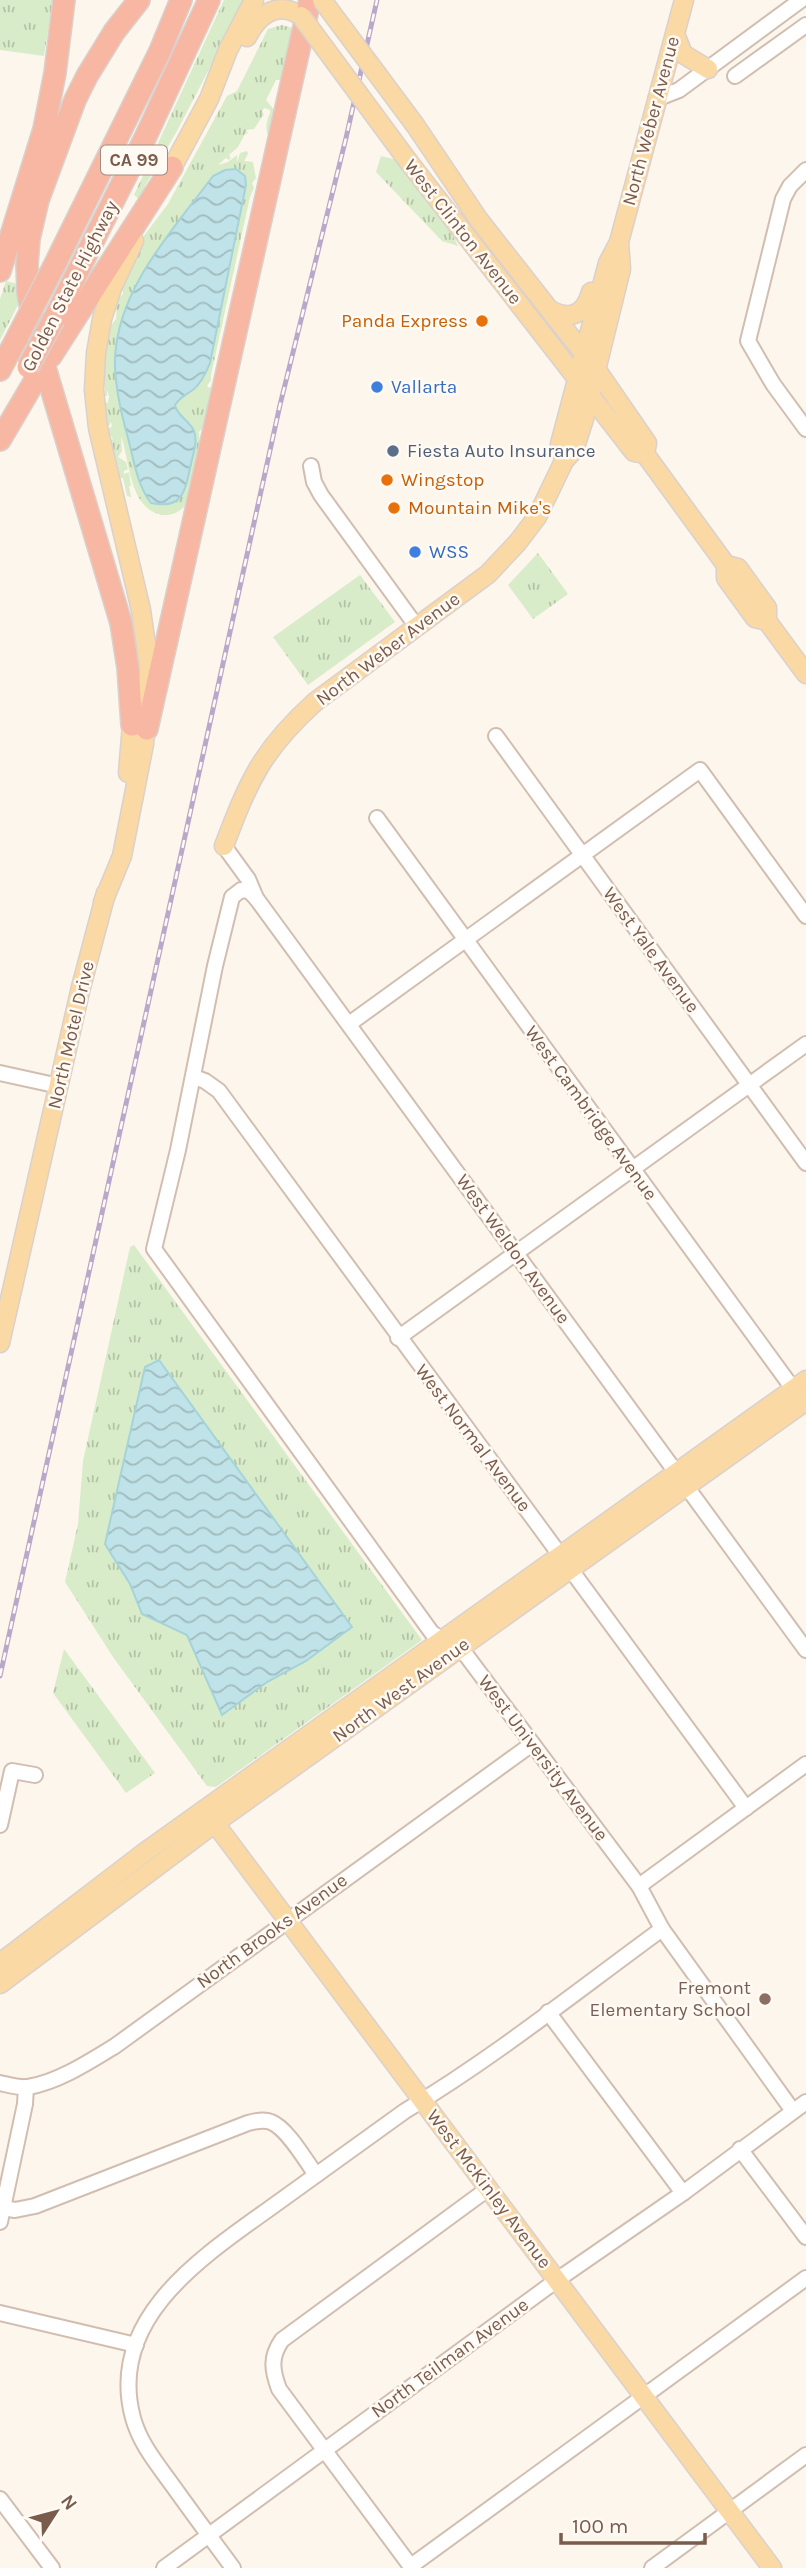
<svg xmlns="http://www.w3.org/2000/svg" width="806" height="2568" font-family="Karla,sans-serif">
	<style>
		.grass { fill: url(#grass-tufts); fill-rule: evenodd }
		.water { fill: url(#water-waves); stroke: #a5d3da; stroke-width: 2 }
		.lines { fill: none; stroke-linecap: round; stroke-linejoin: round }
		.minor-casing { stroke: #d1beb0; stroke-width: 18 }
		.major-casing { stroke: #dad1cd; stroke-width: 21 }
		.highway-casing { stroke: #dad1cd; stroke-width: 24 }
		.minor { stroke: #fff; stroke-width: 14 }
		.major { stroke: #fbd9a5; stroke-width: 18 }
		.highway { stroke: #f7b7a3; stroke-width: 21 }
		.rail-casing { stroke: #b9a8c9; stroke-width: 5 }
		.rail { stroke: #fffaf3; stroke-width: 2.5; stroke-dasharray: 8; stroke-linecap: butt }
		.major-bridge-casing { stroke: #dad1cd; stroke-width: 21; stroke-linecap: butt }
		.highway-bridge-casing { stroke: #dad1cd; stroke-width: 24; stroke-linecap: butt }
		.major-bridge { stroke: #fbd9a5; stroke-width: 18 }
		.highway-bridge { stroke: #f7b7a3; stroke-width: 21 }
		.food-dot { fill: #e8710a; stroke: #fffaf3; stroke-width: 2.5 }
		.shop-dot { fill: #3f7fe0; stroke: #fffaf3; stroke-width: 2.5 }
		.service-dot { fill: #5c6f8a; stroke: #fffaf3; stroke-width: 2.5 }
		.education-dot { fill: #8d6e63; stroke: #fffaf3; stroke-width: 2.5 }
		.labels { text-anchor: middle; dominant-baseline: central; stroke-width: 5; stroke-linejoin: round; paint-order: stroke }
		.shield { fill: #fffaf3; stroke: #a28b7f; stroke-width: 2 }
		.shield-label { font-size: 18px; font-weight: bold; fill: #7a5c4d }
		.street-label { font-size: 19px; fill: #7a5c4d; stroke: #fffaf3 }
		.food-label { font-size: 19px; fill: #c56008; stroke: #fffaf3; text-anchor: start }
		.shop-label { font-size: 19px; fill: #366cbe; stroke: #fffaf3; text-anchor: start }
		.service-label { font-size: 19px; fill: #4e5e75; stroke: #fffaf3; text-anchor: start }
		.education-label { font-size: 19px; fill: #785e54; stroke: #fffaf3; text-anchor: end }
	</style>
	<defs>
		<pattern id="grass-tufts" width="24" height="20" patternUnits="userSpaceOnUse" patternTransform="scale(1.75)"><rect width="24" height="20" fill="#d8ecc9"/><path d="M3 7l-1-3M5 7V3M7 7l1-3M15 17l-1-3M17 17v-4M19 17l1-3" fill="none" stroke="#b4c2a5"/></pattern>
		<pattern id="water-waves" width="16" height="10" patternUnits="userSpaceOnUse" patternTransform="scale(1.75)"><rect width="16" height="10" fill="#bfe3e8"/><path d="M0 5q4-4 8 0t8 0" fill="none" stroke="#a0bbbe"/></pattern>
	</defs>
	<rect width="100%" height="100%" fill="#fdf6ec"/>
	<!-- grass -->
	<g class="grass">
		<path d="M 0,0 L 53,0 L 44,56 L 0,50 Z"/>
		<path d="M 224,0 L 245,0 L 177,131 L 145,186 L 146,190 L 140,200 L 134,195 Z"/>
		<path d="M 282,25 L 299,30 L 280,80 L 276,80 L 266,100 L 275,111 L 269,136 C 264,129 267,120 270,113 L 270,110 L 264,108 L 262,112 L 264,114 L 254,129 L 246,130 L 248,133 L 245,134 L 238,147 L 229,155 L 231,158 L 229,160 L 226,158 L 218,165 L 228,162 L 237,155 L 237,162 L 240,153 L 247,151 L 248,154 L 244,161 L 253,162 L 256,178 L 252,183 L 254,188 L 250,197 L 211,375 L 211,380 L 207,386 L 210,388 L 213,384 L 202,443 L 202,429 L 199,432 L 200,445 L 187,504 C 181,511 172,516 163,515 C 129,510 130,461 121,436 L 122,451 L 118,457 L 126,462 L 128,469 L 124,471 L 124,474 L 129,472 L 131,486 L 129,486 L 131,497 L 127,496 L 123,478 L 119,478 L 119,470 L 117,468 L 119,466 L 116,465 L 111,440 L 113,439 L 107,430 L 112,426 L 111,422 L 108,427 L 108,420 L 105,419 L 105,402 L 108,403 L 109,396 L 107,390 L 107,396 L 105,396 L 104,351 L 108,329 L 116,319 L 117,300 L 123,294 L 122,287 L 140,241 L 168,204 L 227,96 L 237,91 L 268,29 ZM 115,358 L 193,389 L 180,397 L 175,405 L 176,412 L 189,422 Z"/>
		<path d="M 381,156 L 397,160 L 452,234 L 458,246 L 442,241 L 376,172 Z"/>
		<path d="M 6,281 L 18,284 L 19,303 L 0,340 L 0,299 Z"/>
		<path d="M 538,553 L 568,594 L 533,619 L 508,585 Z"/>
		<path d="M 360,575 L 395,622 L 308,685 L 273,637 Z"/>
		<path d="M 134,1245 L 422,1640 L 216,1787 L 207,1786 L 113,1657 L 65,1582 L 78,1524 L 83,1461 L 130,1247 Z"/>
		<path d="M 64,1649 L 155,1773 L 126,1793 L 53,1693 Z"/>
	</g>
	<!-- water -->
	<g class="water">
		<path d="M 236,169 L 245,176 L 246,185 L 210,363 C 206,373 202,382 194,389 C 186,395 180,397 175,405 C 177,416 189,420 194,431 C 198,442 193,454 191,464 C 185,490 184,510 151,503 C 137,485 134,461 128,438 C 121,413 114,384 115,358 C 118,288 173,230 213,176 L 225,170 Z"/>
		<path d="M 159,1360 L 352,1627 L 306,1661 L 267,1682 L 222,1715 L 187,1635 L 142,1614 L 130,1584 L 105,1544 L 145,1367 Z"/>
	</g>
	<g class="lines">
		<!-- minor casing -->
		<g class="minor-casing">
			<g id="minor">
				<path d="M 735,76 L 806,25"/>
				<path d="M 656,99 L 679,90 L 801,0"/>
				<path d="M 806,170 L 790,186 L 783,199 L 748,341 L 773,384 L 806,429"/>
				<path d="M 311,466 L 314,482 L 321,495 L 417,627"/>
				<path d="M 496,736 L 806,1163"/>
				<path d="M 377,818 L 799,1397"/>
				<path d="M 224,846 L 248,879 L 256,898 L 806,1650"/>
				<path d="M 256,898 L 249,891 L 241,890 L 232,897 L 215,966 L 178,1150 L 154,1249 L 432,1633 L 466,1655 L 639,1886 L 662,1929 L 793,2111"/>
				<path d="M 349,1024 L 700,770 L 806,916"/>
				<path d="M 0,1073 L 59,1086"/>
				<path d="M 194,1077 L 205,1081 L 219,1091 L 746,1808"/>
				<path d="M 398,1338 L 806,1044"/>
				<path d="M 0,1825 L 12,1771 L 35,1775"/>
				<path d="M 639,1886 L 806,1764"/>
				<path d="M 548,2012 L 683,2193"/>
				<path d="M 0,2083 C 9,2085 19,2088 28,2087 C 58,2082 89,2062 115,2046 L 532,1744"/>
				<path d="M 740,2149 L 806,2237"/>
				<path d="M 3,2208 L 15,2210 L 35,2206 L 248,2123 C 256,2121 264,2119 271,2122 C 287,2128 306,2161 316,2175"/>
				<path d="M 0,2222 L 25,2104 L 26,2087"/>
				<path d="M 0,2313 L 136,2345"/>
				<path d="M 0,2499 L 52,2568"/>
				<path d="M 411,2566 L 806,2278"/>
				<path d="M 164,2568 L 557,2280 L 683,2193 L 806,2102"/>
				<path d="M 233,2568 C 213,2541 193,2514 173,2486 C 158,2465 140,2444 133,2418 C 105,2315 210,2252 280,2201 C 322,2171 363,2141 405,2111 C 495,2057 577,1991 662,1929"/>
				<path d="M 412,2568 L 279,2389 C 272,2370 270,2357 282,2340 L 489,2188"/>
				<path d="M 652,2568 L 806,2455"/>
			</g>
		</g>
		<!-- major casing -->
		<g class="major-casing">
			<g id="major">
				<path d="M 675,34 L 683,54 L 708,69"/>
				<path d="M 247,37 C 258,15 277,0 301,16"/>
				<path d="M 415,125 L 479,220 L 596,369 L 647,443 L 645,454"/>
				<path d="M 408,161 L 634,452 L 645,454 L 726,565 L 738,568 L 767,608 L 767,621 L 806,674"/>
				<path d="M 166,179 L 209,99 L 228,50 L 254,0"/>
				<path d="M 550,310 C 571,321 585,314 591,292"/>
				<path d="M 564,461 L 560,444 L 608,263 L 619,242 L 684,0"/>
				<path d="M 726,565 L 726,578 L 755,618 L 767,621"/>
				<path d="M 128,773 L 132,725"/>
				<path d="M 224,846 C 249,780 262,750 315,702 L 488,574 L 518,542 L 537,517 L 564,461 L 574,450 L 584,419 L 621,269 L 619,242"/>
				<path d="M 103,902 L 122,856 L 144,744 L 149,695 L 149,666 L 141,610 L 98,428 L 94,390 L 96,353 L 102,319 L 112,288 L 134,241"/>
				<path d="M 0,1343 L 81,987 L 106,893"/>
				<path d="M 208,1814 L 772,2568"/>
				<path d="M 0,1963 L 145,1852 L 806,1380"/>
				<path d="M 0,1984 L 215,1823 L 806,1401"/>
			</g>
		</g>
		<!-- highway casing -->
		<g class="highway-casing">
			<g id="highway">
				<path d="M 54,266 L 160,51 L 181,0"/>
				<path d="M 0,271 L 44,129 L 55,73 L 64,0"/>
				<path d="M 54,319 L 145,138 L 209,0"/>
				<path d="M 51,356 L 172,167"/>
				<path d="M 0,370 L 18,336"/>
				<path d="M 0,440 L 37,377"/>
				<path d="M 132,725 L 128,668 L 121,623 L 35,334 L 28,292 L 27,265 L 29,239 L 38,200 L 75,100 L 87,76 L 114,32 L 139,0"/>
				<path d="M 147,729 L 310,0"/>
			</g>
		</g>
		<!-- minor -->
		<use href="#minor" class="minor"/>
		<!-- major -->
		<use href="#major" class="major"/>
		<!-- highway -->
		<use href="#highway" class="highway"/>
		<!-- rail casing -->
		<g class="rail-casing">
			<path id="rail" d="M 0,1676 L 280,405 L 346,138 L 377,0"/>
		</g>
		<!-- rail -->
		<use href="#rail" class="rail"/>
		<!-- major-bridge casing -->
		<g class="major-bridge-casing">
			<g id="major-bridge">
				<path d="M 322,0 L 415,125"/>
				<path d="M 301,16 L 408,161"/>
			</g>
		</g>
		<!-- highway-bridge casing -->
		<g class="highway-bridge-casing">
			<g id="highway-bridge">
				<path d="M 18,336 L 54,266"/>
				<path d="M 28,367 L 54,319"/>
			</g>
		</g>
		<!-- major-bridge -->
		<use href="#major-bridge" class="major-bridge"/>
		<!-- highway-bridge -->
		<use href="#highway-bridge" class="highway-bridge"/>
	</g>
	<!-- markers -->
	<g class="food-dot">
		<circle cx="482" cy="321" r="7"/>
		<circle cx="387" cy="480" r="7"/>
		<circle cx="394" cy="508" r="7"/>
	</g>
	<g class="shop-dot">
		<circle cx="377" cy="387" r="7"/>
		<circle cx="415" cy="552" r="7"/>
	</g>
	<circle class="service-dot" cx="393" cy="451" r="7"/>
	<circle class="education-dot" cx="765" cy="1999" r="7"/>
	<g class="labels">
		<!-- shield labels -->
		<rect class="shield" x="101" y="145.5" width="66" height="29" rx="5"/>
		<g class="shield-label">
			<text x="134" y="160">CA 99</text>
		</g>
		<!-- street labels -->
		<g class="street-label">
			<text transform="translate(651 121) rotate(-75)">North Weber Avenue</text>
			<text transform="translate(463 232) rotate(52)">West Clinton Avenue</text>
			<text transform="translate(70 286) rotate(-63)">Golden State Highway</text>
			<text transform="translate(388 649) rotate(-37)">North Weber Avenue</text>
			<text transform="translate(651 950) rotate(54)">West Yale Avenue</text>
			<text transform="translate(71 1035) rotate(-77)">North Motel Drive</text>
			<text transform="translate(591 1113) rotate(54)">West Cambridge Avenue</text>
			<text transform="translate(513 1249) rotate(54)">West Weldon Avenue</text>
			<text transform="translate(473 1438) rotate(53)">West Normal Avenue</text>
			<text transform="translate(401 1690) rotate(-36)">North West Avenue</text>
			<text transform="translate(543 1758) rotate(53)">West University Avenue</text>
			<text transform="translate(272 1931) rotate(-36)">North Brooks Avenue</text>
			<text transform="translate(489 2189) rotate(53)">West McKinley Avenue</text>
			<text transform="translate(450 2358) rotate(-36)">North Teilman Avenue</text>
		</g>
		<!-- food labels -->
		<g class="food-label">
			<text x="468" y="321" text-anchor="end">Panda Express</text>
			<text x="401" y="480">Wingstop</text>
			<text x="408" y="508">Mountain Mike's</text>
		</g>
		<!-- shop labels -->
		<g class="shop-label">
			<text x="391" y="387">Vallarta</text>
			<text x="429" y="552">WSS</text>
		</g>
		<!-- service labels -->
		<g class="service-label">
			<text x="407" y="451">Fiesta Auto Insurance</text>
		</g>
		<!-- education labels -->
		<g class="education-label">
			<text x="751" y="1988">Fremont<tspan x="751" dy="22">Elementary School</tspan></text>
		</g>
	</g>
	<!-- north arrow -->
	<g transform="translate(56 2512) rotate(54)" stroke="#fffaf3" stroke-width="5" paint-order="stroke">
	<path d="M0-5L12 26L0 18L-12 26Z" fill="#7a5c4d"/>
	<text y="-10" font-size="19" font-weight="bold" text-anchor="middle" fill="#7a5c4d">N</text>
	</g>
	<!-- scale -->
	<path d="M561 2533v10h144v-10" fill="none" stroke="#7a5c4d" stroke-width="3.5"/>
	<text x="572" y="2533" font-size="21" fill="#7a5c4d" stroke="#fffaf3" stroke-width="5" paint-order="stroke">100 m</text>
</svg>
